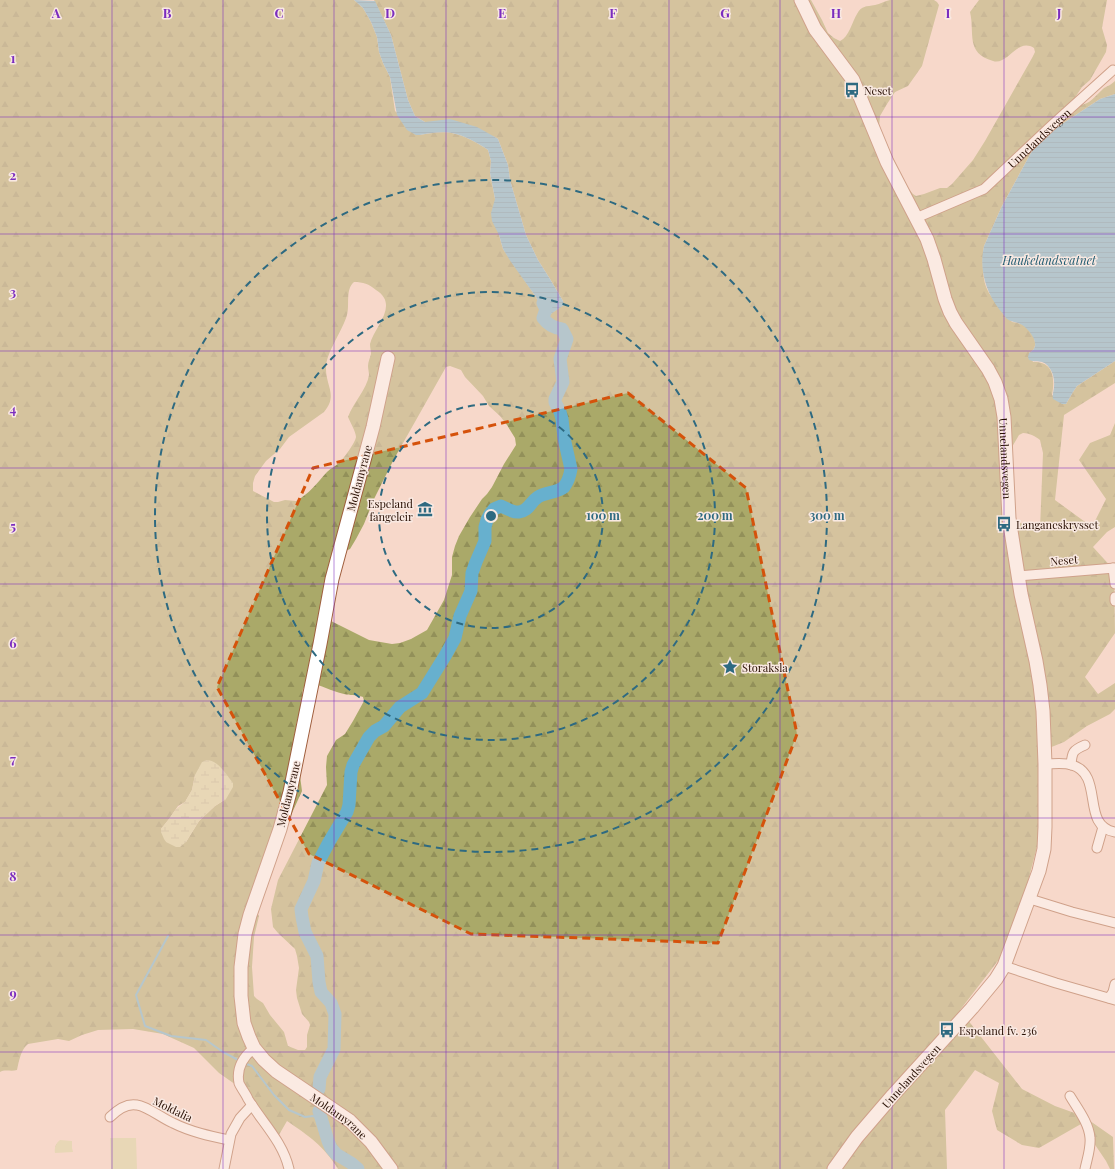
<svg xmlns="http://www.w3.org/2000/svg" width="1115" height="1169" font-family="'Playfair Display',serif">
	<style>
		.forest { fill: url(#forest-firs); fill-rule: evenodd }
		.wetland { fill: url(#wetland-marsh) }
		.park { fill: url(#park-tufts) }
		.pitch { fill: #d5d49e }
		.water { fill: url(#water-rules) }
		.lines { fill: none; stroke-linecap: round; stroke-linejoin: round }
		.stream { stroke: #67b0ce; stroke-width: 2 }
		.river { stroke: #67b0ce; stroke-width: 13 }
		.street-casing { stroke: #9f5e3d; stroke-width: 11 }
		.secondary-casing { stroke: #9f5e3d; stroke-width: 15 }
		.street { stroke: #fff; stroke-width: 9 }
		.secondary { stroke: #fff; stroke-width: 13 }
		.marked { fill: none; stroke: #d5520b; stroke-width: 3; stroke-dasharray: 8 5; stroke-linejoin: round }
		.grid { fill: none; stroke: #7b2cbf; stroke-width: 1; stroke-opacity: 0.55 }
		.ring { fill: none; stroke: #2e6a81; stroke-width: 2; stroke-dasharray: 7 5 }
		.labels { text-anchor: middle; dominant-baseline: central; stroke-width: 3; stroke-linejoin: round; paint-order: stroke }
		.poi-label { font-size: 11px; fill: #280f03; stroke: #f9e9e2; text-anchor: start }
		.street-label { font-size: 11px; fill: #280f03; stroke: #f9e9e2 }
		.water-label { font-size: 12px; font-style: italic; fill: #215b71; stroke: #f9e9e2 }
		.grid-label { font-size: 13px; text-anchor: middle; font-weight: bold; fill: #7b2cbf; stroke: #f9e9e2; stroke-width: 3; stroke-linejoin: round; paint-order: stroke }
		.centre { fill: #2e6a81; stroke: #f9e9e2; stroke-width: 2 }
		.ring-label { font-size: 12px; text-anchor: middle; font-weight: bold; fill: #2e6a81; stroke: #f9e9e2; stroke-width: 3; stroke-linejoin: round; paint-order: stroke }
	</style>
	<defs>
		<pattern id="forest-firs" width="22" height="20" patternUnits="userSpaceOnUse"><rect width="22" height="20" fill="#aaa969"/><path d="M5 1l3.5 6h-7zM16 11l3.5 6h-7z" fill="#929059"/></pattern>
		<pattern id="wetland-marsh" width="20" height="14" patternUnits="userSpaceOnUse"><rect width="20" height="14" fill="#d5d49e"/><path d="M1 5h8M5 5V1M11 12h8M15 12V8" fill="none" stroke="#b7b586"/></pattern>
		<pattern id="park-tufts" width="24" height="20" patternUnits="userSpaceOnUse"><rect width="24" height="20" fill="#d5d49e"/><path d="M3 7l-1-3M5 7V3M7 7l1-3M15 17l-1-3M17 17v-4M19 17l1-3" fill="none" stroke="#b7b586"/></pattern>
		<pattern id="water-rules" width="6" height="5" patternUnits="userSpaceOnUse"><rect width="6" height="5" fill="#67b0ce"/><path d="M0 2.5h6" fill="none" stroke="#5996af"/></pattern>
	</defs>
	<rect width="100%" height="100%" fill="#f7d8ca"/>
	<!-- forest -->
	<path class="forest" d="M 0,0 L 354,0 L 363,8 L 371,22 L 377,37 L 379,52 L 383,63 L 390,77 L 395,111 L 420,135 C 443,131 453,130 475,142 C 479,144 484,147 488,150 L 491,161 L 490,173 L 495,199 L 495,203 L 499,235 L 503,249 L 536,297 L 543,311 L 541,315 L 545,318 L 563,305 L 563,301 L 550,279 L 538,260 L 526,235 L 510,180 L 508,165 L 498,139 L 495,137 L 425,122 L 415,116 L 408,100 L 391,35 L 374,0 L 811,0 L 822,20 L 828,33 L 834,38 L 840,41 C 849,37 852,22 857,14 C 862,5 866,7 875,5 C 880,4 885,1 890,0 C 904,0 920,0 934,0 L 937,2 L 939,5 L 922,66 L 908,86 L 895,92 L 887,104 L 880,116 L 879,127 L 906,186 L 913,194 L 916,196 L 924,194 L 940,188 L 947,188 L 952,184 L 973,160 L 985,141 L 1032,58 L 1035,52 L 1034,48 C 1017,37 1008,66 993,61 C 965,53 975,33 970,12 L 979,0 L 1107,0 L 1102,28 L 1107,45 L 1106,52 L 1090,80 L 1082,87 L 1074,99 L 1078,105 C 1089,106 1096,95 1104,88 C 1108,86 1112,84 1115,81 L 1115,94 L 1100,99 L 1056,128 L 1041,139 L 1032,151 L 1002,206 L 984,246 C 982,257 982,279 987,289 C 991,299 1006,313 1012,322 C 1017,323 1021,323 1025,326 C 1033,332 1041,347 1029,353 L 1033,362 C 1054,361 1055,379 1052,395 L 1066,404 L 1073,392 L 1077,386 L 1115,361 L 1115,383 L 1064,415 L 1055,500 L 1092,527 L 1106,499 L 1079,460 L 1090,443 L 1110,435 L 1115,423 L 1115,527 L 1107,532 L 1093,547 L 1114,570 L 1115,633 L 1085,677 L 1098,694 L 1115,683 L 1115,709 L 1110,714 L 1087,726 L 1064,742 L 1039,752 L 1038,843 L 1022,904 L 1004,953 L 960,1010 L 1022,1089 L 1055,1106 L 1083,1116 L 1113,1137 L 1114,1169 L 1110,1169 L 1106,1161 L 1081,1124 L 1039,1148 L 1022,1145 L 997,1130 L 992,1111 L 999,1083 L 975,1070 L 945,1110 L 947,1169 L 338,1169 C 324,1146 309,1136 287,1121 L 276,1140 L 239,1087 L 219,1073 L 194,1048 L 163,1034 L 133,1029 L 98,1030 L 82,1035 L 69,1041 L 58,1039 L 28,1044 C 21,1049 19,1061 17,1070 C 11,1072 5,1069 0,1072 ZM 354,282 C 363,282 369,284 376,290 C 400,305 374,327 370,344 C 370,348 371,350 371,354 C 370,358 368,362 368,366 C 368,369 369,372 369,375 C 367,389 353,403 348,417 C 350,422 356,432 356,437 C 355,443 344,458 339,463 C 336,466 331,468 327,472 C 317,483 309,494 296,501 L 285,500 L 278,502 L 274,502 L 253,491 L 253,483 L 255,476 L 266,461 L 280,449 L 289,437 L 324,412 C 338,396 326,386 326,369 C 325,354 343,330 347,315 C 350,304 345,290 354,282 ZM 450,366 L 461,370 L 465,377 L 483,396 L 489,406 L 500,416 L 507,425 L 515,438 L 516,445 L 504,464 L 492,487 L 487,494 L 482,499 L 470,517 L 459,536 L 455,546 L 452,557 L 452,575 L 444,600 L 427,630 L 411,639 L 400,643 L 392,644 L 369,640 L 329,620 L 339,554 L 350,549 L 356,539 L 364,524 L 374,499 L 394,459 L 446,367 ZM 1023,433 C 1029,433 1035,436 1040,440 L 1043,453 L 1040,529 L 1007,519 L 1012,447 L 1019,435 ZM 307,682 C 321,685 331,691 344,694 C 351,696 354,694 363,697 L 364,701 L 353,721 L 345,734 L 336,740 L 327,756 L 326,767 L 327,785 L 278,880 L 271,909 L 273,927 L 278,933 L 295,949 L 297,956 L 299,968 L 296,990 L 297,998 L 302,1014 L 309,1022 L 310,1025 L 307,1035 L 307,1047 L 305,1050 L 298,1050 L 288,1046 L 284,1032 L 270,1015 L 263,1003 L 257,999 L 254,996 L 252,967 L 254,937 L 259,916 L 254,907 L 259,877 L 261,863 L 266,850 L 287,824 L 302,791 L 300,776 L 291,757 L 293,743 L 297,721 L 300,711 L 303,689 ZM 195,775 L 226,799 L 215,806 L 199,821 L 186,842 L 161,832 L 161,829 L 169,819 L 178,806 L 185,802 L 192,790 Z"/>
	<!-- wetland -->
	<path class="wetland" d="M 206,760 C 218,760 226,774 233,783 L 233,787 L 226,799 L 215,806 L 199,821 L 186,842 L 180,847 L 176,847 L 166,842 L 164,839 L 161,832 L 161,829 L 169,819 L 176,809 L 185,802 L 192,790 L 195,775 L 202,762 Z"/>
	<!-- park -->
	<path class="park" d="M 60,1140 L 72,1141 L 72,1148 L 73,1152 L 55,1153 C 54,1148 56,1143 60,1140 Z"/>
	<!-- pitch -->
	<path class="pitch" d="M 110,1138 L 136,1138 L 137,1169 L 111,1169 Z"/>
	<!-- water -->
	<g class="water">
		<path d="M 354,0 L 375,1 L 391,35 L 408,100 L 415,116 L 425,122 L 450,119 L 477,127 L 495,137 L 498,139 L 508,165 L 510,180 L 526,235 L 538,260 L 550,279 L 563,301 L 564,305 L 545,318 L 541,318 L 541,315 L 543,311 L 536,297 L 511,262 L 503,249 L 499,235 L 492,221 L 491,213 L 495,199 L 490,173 L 491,161 L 488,150 C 484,147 479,144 475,142 C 453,130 443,131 420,135 L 416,135 L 407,130 L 397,115 L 390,77 L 383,63 L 379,52 L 377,37 L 371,22 L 363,8 Z"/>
		<path d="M 1115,94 L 1115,361 L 1077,386 L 1073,392 L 1066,404 L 1062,404 L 1053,399 C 1052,394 1054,391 1054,386 C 1055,377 1051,365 1042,362 C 1038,361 1034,362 1029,360 L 1028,357 L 1029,353 C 1041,347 1033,335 1026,328 C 1021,322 1013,323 1007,319 C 1004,316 1002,312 999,309 C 985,291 979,268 984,246 L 1002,206 L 1032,151 L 1041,139 L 1056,128 L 1100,99 Z"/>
	</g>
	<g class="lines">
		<!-- stream -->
		<g class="stream">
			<path d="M 168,936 L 136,995 L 145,1026 L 171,1036 L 206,1040 L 223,1052 L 240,1061"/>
			<path d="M 244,1063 L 252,1066 L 274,1095 L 289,1110 L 305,1117 L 313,1116 L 322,1121"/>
		</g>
		<!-- river -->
		<g class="river">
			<path d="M 319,1089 L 320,1077 L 334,1049 L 335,1014 L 331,1003 L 321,992 L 319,982 L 317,956 L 305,932 L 302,917 L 301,909 L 314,881 L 318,863 L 329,842 L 347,812 L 349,805 L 351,772 L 353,765 L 369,737 L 375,731 L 384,726 L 400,707 L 422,693 L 445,656 L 455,638 L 460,616 L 471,591 L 472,573 L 476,562 L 485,541 L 485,527 L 487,520 L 490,514 L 494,509 L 501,506 C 506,508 513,513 519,512 C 529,511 530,502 538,497 C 545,492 557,493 564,487 C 567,483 570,475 571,469 L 564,438 L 562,419 L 560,412 L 555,402 L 555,399 L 563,382 L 560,359 L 567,339 L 562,329 C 554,328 548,325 543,318 L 546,309 L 543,303"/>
			<path d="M 319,1111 L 328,1141 L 331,1148 L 336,1154 L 351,1163 L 358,1169"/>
		</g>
		<!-- street casing -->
		<g class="street-casing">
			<g id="street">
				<path id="s1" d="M 916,218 L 984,189 L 1052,125 L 1113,70"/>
				<path d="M 1113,568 L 1115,584"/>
				<path d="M 1018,576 L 1115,568"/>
				<path d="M 1115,597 L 1115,601"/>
				<path d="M 1045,764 C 1053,764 1063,762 1072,765 C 1105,775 1080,826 1115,832"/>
				<path d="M 1071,765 C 1072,752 1073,750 1085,745"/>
				<path d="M 1097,848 L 1103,827"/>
				<path d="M 1030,899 L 1072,912 L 1115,923"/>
				<path d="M 1004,966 L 1056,983 L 1115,1000"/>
				<path d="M 1109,998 L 1113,992 L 1115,984"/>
				<path d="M 254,1048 C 243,1057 236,1068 239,1083 C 241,1088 246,1094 248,1099 C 262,1122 283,1142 289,1169"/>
				<path d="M 1070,1096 C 1077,1108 1089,1123 1090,1138 C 1091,1148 1087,1159 1085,1169"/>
				<path d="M 110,1117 C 117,1110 127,1103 137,1105 C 147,1106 163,1119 173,1123 C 191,1132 210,1136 229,1140"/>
				<path d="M 224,1169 L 231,1134 L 240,1118 L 252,1105"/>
			</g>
		</g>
		<!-- secondary casing -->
		<g class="secondary-casing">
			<g id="secondary">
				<path id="s2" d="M 801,0 L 815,29 L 853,80 L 887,162 L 927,239 L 934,259 L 945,299 L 950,312 L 956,323 L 988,369 L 995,382 L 1001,399 L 1004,417 L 1009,518 L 1021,594 L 1036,661 L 1040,685 L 1043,711 L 1045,764 L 1045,827 L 1044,849 L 1039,871 L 1004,966 L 996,979 L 972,1008 L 893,1095 L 857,1137 L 834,1169"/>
				<path id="s3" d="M 388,358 L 373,427 L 332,579 L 320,644 L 290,792 L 280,829 L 250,915 L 245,934 L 241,967 L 241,996 L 244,1023 L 249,1037 L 254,1048 L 264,1060 L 276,1071 L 350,1121 L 371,1142 L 391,1169"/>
			</g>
		</g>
		<!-- street -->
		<use href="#street" class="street"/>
		<!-- secondary -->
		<use href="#secondary" class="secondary"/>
	</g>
	<!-- marked area -->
	<path d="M0 0H1115V1169H0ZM 628,393 L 746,488 L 797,734 L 718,943 L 471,934 L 309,854 L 217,687 L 313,468 Z" fill="#f7d8ca" fill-opacity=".55" fill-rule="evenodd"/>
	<path class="marked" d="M 628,393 L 746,488 L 797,734 L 718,943 L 471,934 L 309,854 L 217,687 L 313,468 Z"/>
	<!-- grid -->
	<path class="grid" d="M 112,0 L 112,1169M 223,0 L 223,1169M 334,0 L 334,1169M 446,0 L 446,1169M 558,0 L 558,1169M 669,0 L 669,1169M 780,0 L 780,1169M 892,0 L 892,1169M 1004,0 L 1004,1169M 0,117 L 1115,117M 0,234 L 1115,234M 0,351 L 1115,351M 0,468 L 1115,468M 0,584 L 1115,584M 0,701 L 1115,701M 0,818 L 1115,818M 0,935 L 1115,935M 0,1052 L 1115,1052"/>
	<!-- distance rings -->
	<g class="ring">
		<circle cx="491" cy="516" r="112"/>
		<circle cx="491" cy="516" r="224"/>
		<circle cx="491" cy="516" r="336"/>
	</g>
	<!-- icons -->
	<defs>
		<g id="bus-bare" transform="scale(1.2)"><path d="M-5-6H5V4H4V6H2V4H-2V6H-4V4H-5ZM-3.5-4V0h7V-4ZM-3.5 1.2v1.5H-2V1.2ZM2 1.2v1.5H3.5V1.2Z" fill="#2e6a81" stroke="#f9e9e2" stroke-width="2.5" paint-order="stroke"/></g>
		<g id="museum-bare" transform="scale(1.2)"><path d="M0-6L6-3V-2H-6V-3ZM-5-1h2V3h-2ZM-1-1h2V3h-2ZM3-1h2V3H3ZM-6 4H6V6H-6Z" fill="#2e6a81" stroke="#f9e9e2" stroke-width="2.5" paint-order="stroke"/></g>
		<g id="sight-bare" transform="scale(1.2)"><path d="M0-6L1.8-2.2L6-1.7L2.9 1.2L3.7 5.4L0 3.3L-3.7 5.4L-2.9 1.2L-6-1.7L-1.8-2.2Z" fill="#2e6a81" stroke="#f9e9e2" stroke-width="2.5" paint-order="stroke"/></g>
	</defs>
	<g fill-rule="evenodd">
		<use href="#bus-bare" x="852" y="90"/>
		<use href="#museum-bare" x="425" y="509"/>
		<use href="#bus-bare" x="1004" y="524"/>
		<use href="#sight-bare" x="730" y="667"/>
		<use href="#bus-bare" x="947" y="1030"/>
	</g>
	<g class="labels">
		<!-- poi labels -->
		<g class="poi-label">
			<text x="864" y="90">Neset</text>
			<text x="413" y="503" text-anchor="end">Espeland<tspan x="413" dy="13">fangeleir</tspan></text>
			<text x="1016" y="524">Langaneskrysset</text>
			<text x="742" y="667">Storaksla</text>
			<text x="959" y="1030">Espeland fv. 236</text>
		</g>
		<!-- street labels -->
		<g class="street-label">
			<text stroke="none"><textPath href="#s1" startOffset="149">Unnelandsvegen</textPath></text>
			<text stroke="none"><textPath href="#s2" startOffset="509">Unnelandsvegen</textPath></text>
			<text transform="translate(359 478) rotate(-75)">Moldamyrane</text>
			<text transform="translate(1064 560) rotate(-5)">Neset</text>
			<text transform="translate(288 794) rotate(-76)">Moldamyrane</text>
			<text transform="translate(911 1076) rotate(-48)">Unnelandsvegen</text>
			<text transform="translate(173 1109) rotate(26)">Moldalia</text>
			<text stroke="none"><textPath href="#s3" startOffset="820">Moldamyrane</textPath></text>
		</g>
		<!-- water labels -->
		<g class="water-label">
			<text x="1049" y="260">Haukelandsvatnet</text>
		</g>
	</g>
	<g class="grid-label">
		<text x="56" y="18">A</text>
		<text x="167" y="18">B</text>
		<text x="279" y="18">C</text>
		<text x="390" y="18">D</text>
		<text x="502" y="18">E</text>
		<text x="613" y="18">F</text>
		<text x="725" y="18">G</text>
		<text x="836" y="18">H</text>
		<text x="948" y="18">I</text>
		<text x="1059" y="18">J</text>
		<text x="13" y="63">1</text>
		<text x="13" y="180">2</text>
		<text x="13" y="297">3</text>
		<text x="13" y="414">4</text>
		<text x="13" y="531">5</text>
		<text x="13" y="648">6</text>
		<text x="13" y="764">7</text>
		<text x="13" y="881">8</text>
		<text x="13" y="998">9</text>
	</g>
	<circle cx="491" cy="516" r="6" class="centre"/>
	<g class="ring-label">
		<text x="603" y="520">100 m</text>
		<text x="715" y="520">200 m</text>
		<text x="827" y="520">300 m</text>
	</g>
</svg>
